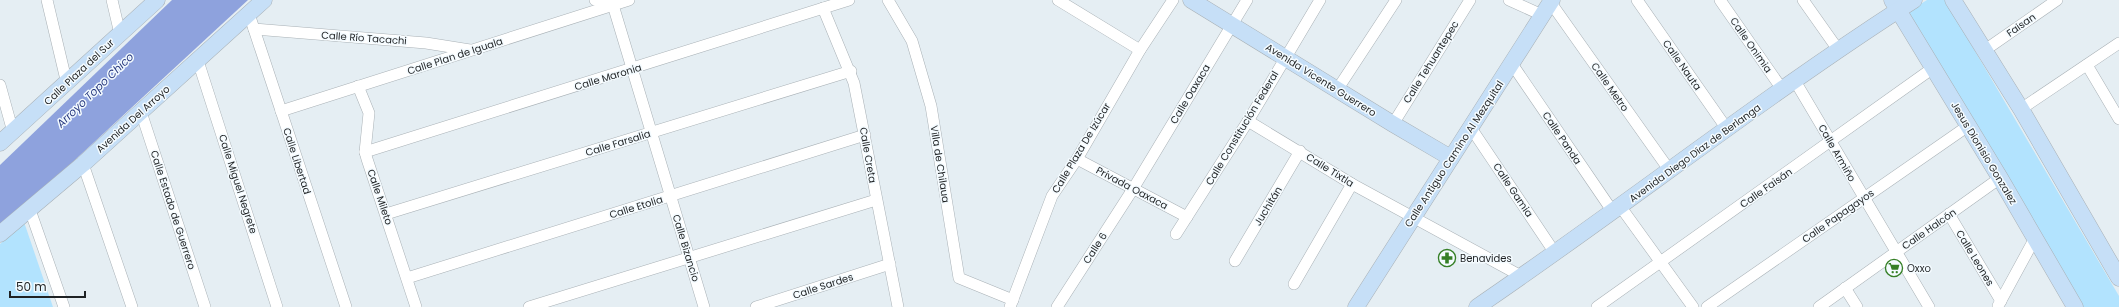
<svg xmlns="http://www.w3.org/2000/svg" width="2119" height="307" font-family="Poppins,sans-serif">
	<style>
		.green { fill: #b2e3fe }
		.water { fill: #8ea2dd }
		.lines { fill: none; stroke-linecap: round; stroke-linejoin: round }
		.street-casing { stroke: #a9b1b6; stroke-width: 12 }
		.secondary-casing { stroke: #a9b1b6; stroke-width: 17 }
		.street { stroke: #fff; stroke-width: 11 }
		.secondary { stroke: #c6dff7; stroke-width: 16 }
		.labels { text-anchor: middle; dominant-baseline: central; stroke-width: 3; stroke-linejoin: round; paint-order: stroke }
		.street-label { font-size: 10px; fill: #1f2224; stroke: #f4fbff }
		.poi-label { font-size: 10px; fill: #1f2224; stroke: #f4fbff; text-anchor: start }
		.water-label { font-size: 11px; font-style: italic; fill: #293a80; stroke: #f4fbff }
	</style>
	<rect width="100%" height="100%" fill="#e5eef3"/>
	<!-- green -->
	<g class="green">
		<path d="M 1927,0 L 1945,0 L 2119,296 L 2119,307 L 2081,307 L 1906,13 Z"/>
		<path d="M 24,222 L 53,307 L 0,307 L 0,244 Z"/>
	</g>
	<!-- water -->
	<path class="water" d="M 172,0 L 248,0 L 50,183 L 0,225 L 0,165 Z"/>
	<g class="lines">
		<!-- street casing -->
		<g class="street-casing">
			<g id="street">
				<path d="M 47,0 L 67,84"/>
				<path d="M 112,0 L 120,34"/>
				<path d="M 595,0 L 613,5 L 704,307"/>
				<path d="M 888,0 L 912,41 L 931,106 L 959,278 L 1013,300"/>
				<path d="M 1058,0 L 1140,50"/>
				<path d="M 1509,0 L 1542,15"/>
				<path d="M 1637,0 L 1727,129"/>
				<path d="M 1720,0 L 1782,89"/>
				<path d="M 1803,0 L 1839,51"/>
				<path d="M 1551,3 L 1670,171"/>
				<path d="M 823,8 L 854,83 L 898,307"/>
				<path d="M 249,14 L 346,307"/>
				<path d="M 254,29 L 426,43 L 470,50"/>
				<path d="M 1985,50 L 2057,0"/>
				<path d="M 198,61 L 277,307"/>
				<path d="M 1512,64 L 1613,212"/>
				<path d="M 2087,65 L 2119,119"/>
				<path d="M 1795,81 L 1929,307"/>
				<path d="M 0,85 L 13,132"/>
				<path d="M 358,86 L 369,113 L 365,152 L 367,159 L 416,307"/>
				<path d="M 1337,90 L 1396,0"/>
				<path d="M 2021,109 L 2119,43"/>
				<path d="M 281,111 L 629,0"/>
				<path d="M 141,112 L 205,307"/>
				<path d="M 1248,121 L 1352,184 L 1521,276"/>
				<path d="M 1393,124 L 1470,0"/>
				<path d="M 1471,128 L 1555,253"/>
				<path d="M 365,152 L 849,0"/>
				<path d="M 1077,159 L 1187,217"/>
				<path d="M 83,164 L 132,307"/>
				<path d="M 1620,206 L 1693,307"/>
				<path d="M 30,210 L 64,307"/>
				<path d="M 386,214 L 851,71"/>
				<path d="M 1949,214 L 2001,301"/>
				<path d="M 1176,234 L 1248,121 L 1320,0"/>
				<path d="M 1235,261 L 1300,151"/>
				<path d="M 407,278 L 865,135"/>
				<path d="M 1294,284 L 1352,184"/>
				<path d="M 1845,288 L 1857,307"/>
				<path d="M 1998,306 L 2035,238"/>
				<path d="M 529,307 L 876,200"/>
				<path d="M 756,307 L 890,264"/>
				<path d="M 1010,307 L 1052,196 L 1077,159 L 1140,50 L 1173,0"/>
				<path d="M 1057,307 L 1133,189 L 1247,0"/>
				<path d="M 1597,307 L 1933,68"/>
				<path d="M 1707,307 L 1968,126"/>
				<path d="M 1819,307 L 2000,178"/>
			</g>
		</g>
		<!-- secondary casing -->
		<g class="secondary-casing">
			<g id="secondary">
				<path d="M 1191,0 L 1393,124 L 1451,158"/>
				<path d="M 1892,0 L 2000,178 L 2075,307"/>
				<path d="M 1953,0 L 2021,109 L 2119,278"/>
				<path d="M 0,143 L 157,0"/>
				<path d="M 0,234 L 83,164 L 264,0"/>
				<path d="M 1356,307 L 1552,0"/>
				<path d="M 1477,307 C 1624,207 1764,96 1914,0"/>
			</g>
		</g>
		<!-- street -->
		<use href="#street" class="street"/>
		<!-- secondary -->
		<use href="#secondary" class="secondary"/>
	</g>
	<!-- icons -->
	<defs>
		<g id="pharmacy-ring" transform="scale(0.9)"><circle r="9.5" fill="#f4fbff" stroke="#357f26" stroke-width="1.5"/><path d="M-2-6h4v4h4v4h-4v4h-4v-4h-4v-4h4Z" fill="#357f26"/></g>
		<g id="supermarket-ring" transform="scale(0.9)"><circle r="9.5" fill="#f4fbff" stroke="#357f26" stroke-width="1.5"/><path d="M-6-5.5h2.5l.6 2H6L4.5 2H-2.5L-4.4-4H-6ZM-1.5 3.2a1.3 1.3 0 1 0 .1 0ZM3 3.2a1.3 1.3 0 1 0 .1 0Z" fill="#357f26"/></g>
	</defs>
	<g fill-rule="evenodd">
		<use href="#pharmacy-ring" x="1447" y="258"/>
		<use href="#supermarket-ring" x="1894" y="268"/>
	</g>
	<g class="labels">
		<!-- street labels -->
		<g class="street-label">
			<text transform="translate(2021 25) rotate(-35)">Faisan</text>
			<text transform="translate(364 38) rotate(4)">Calle Río Tacachi</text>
			<text transform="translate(1751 45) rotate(55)">Calle Onimia</text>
			<text transform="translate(455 56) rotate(-18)">Calle Plan de Iguala</text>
			<text transform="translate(1431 62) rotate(-58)">Calle Tehuantepec</text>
			<text transform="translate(1682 65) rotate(55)">Calle Nauta</text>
			<text transform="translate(79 72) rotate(-43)">Calle Plaza del Sur</text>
			<text transform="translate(608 77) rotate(-17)">Calle Maronia</text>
			<text transform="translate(1321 80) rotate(32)">Avenida Vicente Guerrero</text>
			<text transform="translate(1610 87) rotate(55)">Calle Metro</text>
			<text transform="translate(1190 94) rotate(-59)">Calle Oaxaca</text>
			<text transform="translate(133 119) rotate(-42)">Avenida Del Arroyo</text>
			<text transform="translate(1242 128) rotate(-59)">Calle Constitución Federal</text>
			<text transform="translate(1562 138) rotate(56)">Calle Panda</text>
			<text transform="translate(618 143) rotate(-17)">Calle Farsalia</text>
			<text transform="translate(1081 148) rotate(-59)">Calle Plaza De Izúcar</text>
			<text transform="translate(1695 153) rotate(-36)">Avenida Diego Díaz de Berlanga</text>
			<text transform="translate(1837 153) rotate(60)">Calle Armiño</text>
			<text transform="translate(1984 153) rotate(59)">Jesus Dionisio Gonzalez</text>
			<text transform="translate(1454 154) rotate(-57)">Calle Antiguo Camino Al Mezquital</text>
			<text transform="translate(868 155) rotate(80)">Calle Creta</text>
			<text transform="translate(297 161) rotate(72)">Calle Libertad</text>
			<text transform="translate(940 164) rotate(81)">Villa de Chilaua</text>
			<text transform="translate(1330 170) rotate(32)">Calle Tixtla</text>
			<text transform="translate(238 184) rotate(72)">Calle Miguel Negrete</text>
			<text transform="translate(1132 188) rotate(28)">Privada Oaxaca</text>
			<text transform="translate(1766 188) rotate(-35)">Calle Faisán</text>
			<text transform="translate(1513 190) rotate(56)">Calle Gamia</text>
			<text transform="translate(380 197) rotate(71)">Calle Mileto</text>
			<text transform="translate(1268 206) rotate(-59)">Juchitán</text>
			<text transform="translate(636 207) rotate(-17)">Calle Etolia</text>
			<text transform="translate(173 210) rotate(72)">Calle Estado de Guerrero</text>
			<text transform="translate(1838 216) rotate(-35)">Calle Papagayos</text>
			<text transform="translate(1929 229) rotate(-35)">Calle Halcón</text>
			<text transform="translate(686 248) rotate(73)">Calle Bizancio</text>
			<text transform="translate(1095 248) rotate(-57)">Calle 6</text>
			<text transform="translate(1975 258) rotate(59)">Calle Leones</text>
			<text transform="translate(823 286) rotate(-18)">Calle Sardes</text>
		</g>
		<!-- poi labels -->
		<g class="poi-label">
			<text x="1460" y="258">Benavides</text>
			<text x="1907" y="268">Oxxo</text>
		</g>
		<!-- water labels -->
		<g class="water-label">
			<text transform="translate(95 90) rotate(-44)">Arroyo Topo Chico</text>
		</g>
	</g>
	<!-- scale -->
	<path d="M10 291v6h75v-6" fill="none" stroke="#1f2224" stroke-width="2"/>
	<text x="16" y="291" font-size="12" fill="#1f2224" stroke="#f4fbff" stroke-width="3" paint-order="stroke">50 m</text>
</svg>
